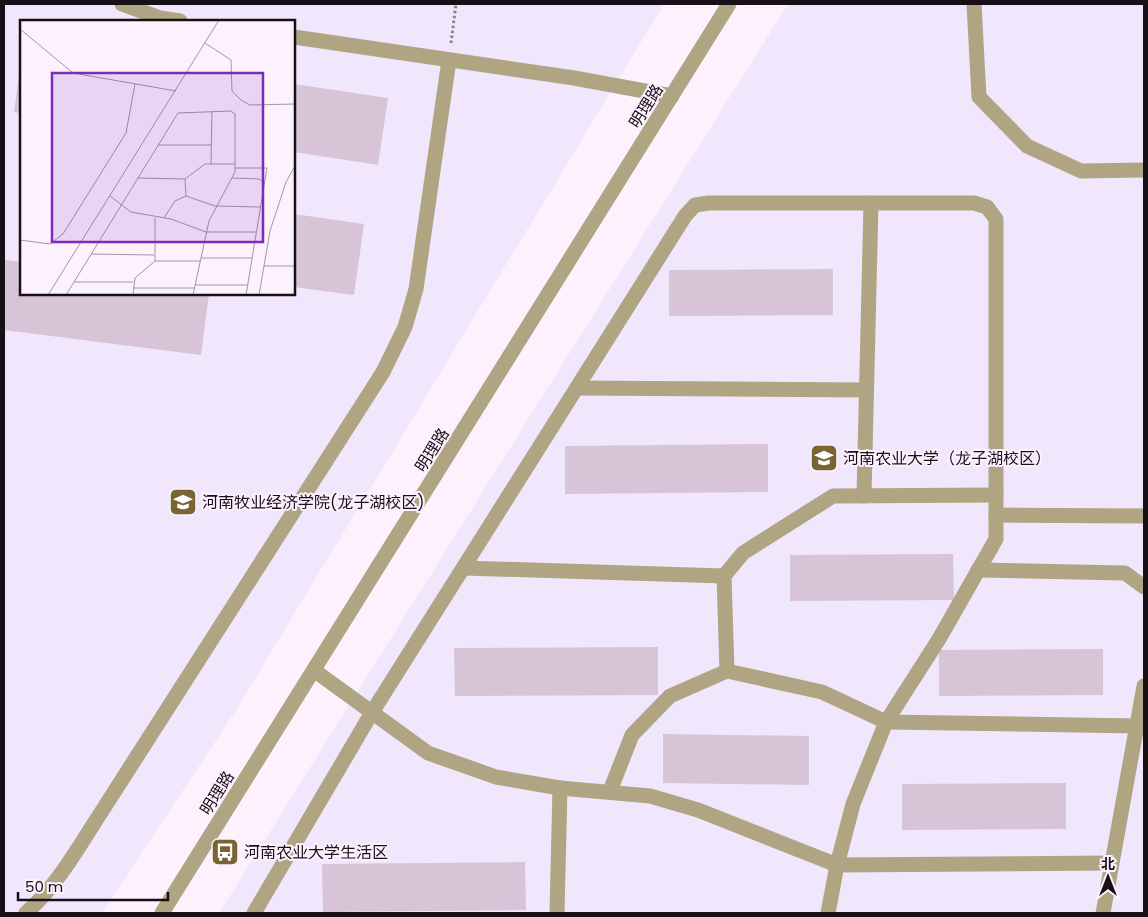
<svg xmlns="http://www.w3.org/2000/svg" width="1148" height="917" font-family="Poppins,'Noto Sans SC',sans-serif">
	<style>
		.education { fill: #f1e7fc; fill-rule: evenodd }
		.building { fill: #d7c4d6 }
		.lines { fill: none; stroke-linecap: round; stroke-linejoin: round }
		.path { stroke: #8a818a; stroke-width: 3; stroke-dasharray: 2.5 2.5; stroke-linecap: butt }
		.minor { stroke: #afa583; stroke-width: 15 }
		.labels { text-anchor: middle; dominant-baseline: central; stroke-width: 4; stroke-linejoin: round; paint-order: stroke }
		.street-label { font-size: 16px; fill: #171017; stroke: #fdf1fd }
		.poi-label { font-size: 16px; fill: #171017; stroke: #fdf1fd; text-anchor: start }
		.inset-road { fill: none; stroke: #a197a1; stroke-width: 1 }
		.view { fill: #7b2cbf; fill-opacity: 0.15; stroke: #7b2cbf; stroke-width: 2.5 }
		.inset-edge { fill: none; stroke: #171017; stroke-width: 2.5 }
	</style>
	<rect width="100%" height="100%" fill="#fdf1fd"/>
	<!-- education -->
	<g class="education">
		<path d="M 4,4 L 664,4 L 236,710 L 102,913 L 4,913 ZM 21,21 L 294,21 L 294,294 L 21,294 Z"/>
		<path d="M 788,4 L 1144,4 L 1144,913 L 219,913 Z"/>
	</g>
	<!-- building -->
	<g class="building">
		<path d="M 20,67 L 21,67 L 21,113 L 14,112 Z"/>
		<path d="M 294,84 L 388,98 L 378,165 L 294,152 Z"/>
		<path d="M 294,214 L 364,224 L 354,295 L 294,287 Z"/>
		<path d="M 4,260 L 21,262 L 21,294 L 209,294 L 201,355 L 4,330 Z"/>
		<path d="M 833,269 L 833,315 L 669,316 L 669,270 Z"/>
		<path d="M 768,444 L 768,492 L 565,494 L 565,446 Z"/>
		<path d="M 953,554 L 954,600 L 790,601 L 790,555 Z"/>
		<path d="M 658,647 L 658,695 L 455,696 L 454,648 Z"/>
		<path d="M 1103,649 L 1103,695 L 939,696 L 939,650 Z"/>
		<path d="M 663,734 L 809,736 L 809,785 L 663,783 Z"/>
		<path d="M 1066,783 L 1066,829 L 902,830 L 902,784 Z"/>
		<path d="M 525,862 L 526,910 L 323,912 L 322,864 Z"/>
	</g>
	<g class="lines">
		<!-- path -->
		<path class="path" d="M 451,43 L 456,4"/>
		<!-- minor -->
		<g class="minor">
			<path d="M 122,4 L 160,18 L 180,21"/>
			<path d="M 974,4 L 979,97 L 1027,146 L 1081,171 L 1144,170"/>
			<path d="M 294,37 L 574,78 L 672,96"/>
			<path d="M 577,388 L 866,390"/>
			<path d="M 864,496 L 871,203"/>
			<path d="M 996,515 L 1144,516"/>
			<path d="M 464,568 L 724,576 L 743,553 L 833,496 L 996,495"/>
			<path d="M 978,570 L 1125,573 L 1144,587"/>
			<path d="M 724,576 L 727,671 L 822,692 L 886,722 L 1138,726"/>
			<path d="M 315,671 L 428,753 L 496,777 L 560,788 L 650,796 L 698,810 L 837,865 L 1111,863"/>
			<path d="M 610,791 L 632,735 L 670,696 L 727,671"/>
			<path d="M 26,913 C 58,885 79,846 102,811 L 383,372 L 405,327 L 416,289 L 449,60"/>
			<path d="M 162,913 L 729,4"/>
			<path d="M 254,913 L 371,714 L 685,216 L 695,205 L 709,203 L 974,203 L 987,207 L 996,219 L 996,539 L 939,639 L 886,722 L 853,804 L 837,865 L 828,913"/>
			<path d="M 557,913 L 560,788"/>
			<path d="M 1103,913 L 1144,686"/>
		</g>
	</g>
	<!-- icons -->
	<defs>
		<g id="university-square" transform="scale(1.4375)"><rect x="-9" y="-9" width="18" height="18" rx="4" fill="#796433" stroke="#fdf1fd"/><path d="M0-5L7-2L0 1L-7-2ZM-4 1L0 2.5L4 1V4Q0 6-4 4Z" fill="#fff"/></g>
		<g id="bus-square" transform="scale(1.4375)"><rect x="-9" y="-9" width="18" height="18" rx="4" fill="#796433" stroke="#fdf1fd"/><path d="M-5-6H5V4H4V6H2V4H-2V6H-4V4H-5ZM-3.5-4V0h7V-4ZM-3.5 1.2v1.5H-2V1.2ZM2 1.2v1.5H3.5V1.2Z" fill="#fff"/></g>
	</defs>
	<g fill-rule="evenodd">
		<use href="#university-square" x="824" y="458"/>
		<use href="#university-square" x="183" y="502"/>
		<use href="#bus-square" x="225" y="852"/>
	</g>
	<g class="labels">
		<!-- street labels -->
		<g class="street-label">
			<text transform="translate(646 106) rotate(-58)">明理路</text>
			<text transform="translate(432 450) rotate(-58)">明理路</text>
			<text transform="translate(217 793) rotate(-58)">明理路</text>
		</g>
		<!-- poi labels -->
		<g class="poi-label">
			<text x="843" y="458">河南农业大学（龙子湖校区）</text>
			<text x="202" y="502">河南牧业经济学院(龙子湖校区)</text>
			<text x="244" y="852">河南农业大学生活区</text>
		</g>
	</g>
	<!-- overview -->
	<g transform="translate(20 20)">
		<rect width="275" height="275" fill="#fdf1fd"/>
		<path class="inset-road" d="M 0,9 L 53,53 L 156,71M 185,23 L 211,40 L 212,71 L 221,80 L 230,85 L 275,84M 138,125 L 191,125M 191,144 L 192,91M 215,148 L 247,148 L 226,275M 117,158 L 165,159 L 185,144 L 215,144M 212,158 L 239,159 L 245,163M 165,159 L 166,176 L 195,186 L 241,187M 90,176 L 111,192 L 151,199 L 186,212 L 236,212M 135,198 L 135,241 L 180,241M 144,198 L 155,181 L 166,176M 0,220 L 30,224 L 43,214 L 106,113 L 115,64M 71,234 L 134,235M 181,238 L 232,238M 244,246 L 275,246M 54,262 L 113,262M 175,265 L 227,265M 113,268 L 175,268M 28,275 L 199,0M 46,275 L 158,93 L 211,91 L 215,94 L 215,152 L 189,201 L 173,275M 113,275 L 115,258 L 135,241M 239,275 L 250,211 L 266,162 L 275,146"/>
		<path class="view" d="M 32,53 L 243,53 L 243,222 L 32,222 Z"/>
		<rect width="275" height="275" class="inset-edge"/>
	</g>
	<!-- border -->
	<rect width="1148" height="917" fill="none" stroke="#171017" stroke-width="10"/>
	<!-- north arrow -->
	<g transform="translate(1108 877)" stroke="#fdf1fd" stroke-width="4" paint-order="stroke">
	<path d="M0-4L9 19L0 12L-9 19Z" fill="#171017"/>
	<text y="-8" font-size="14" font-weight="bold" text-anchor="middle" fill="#171017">北</text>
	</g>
	<!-- scale -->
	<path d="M18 892v8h150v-8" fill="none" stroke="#171017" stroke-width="2.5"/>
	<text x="25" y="892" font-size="15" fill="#171017" stroke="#fdf1fd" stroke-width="4" paint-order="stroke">50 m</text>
</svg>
